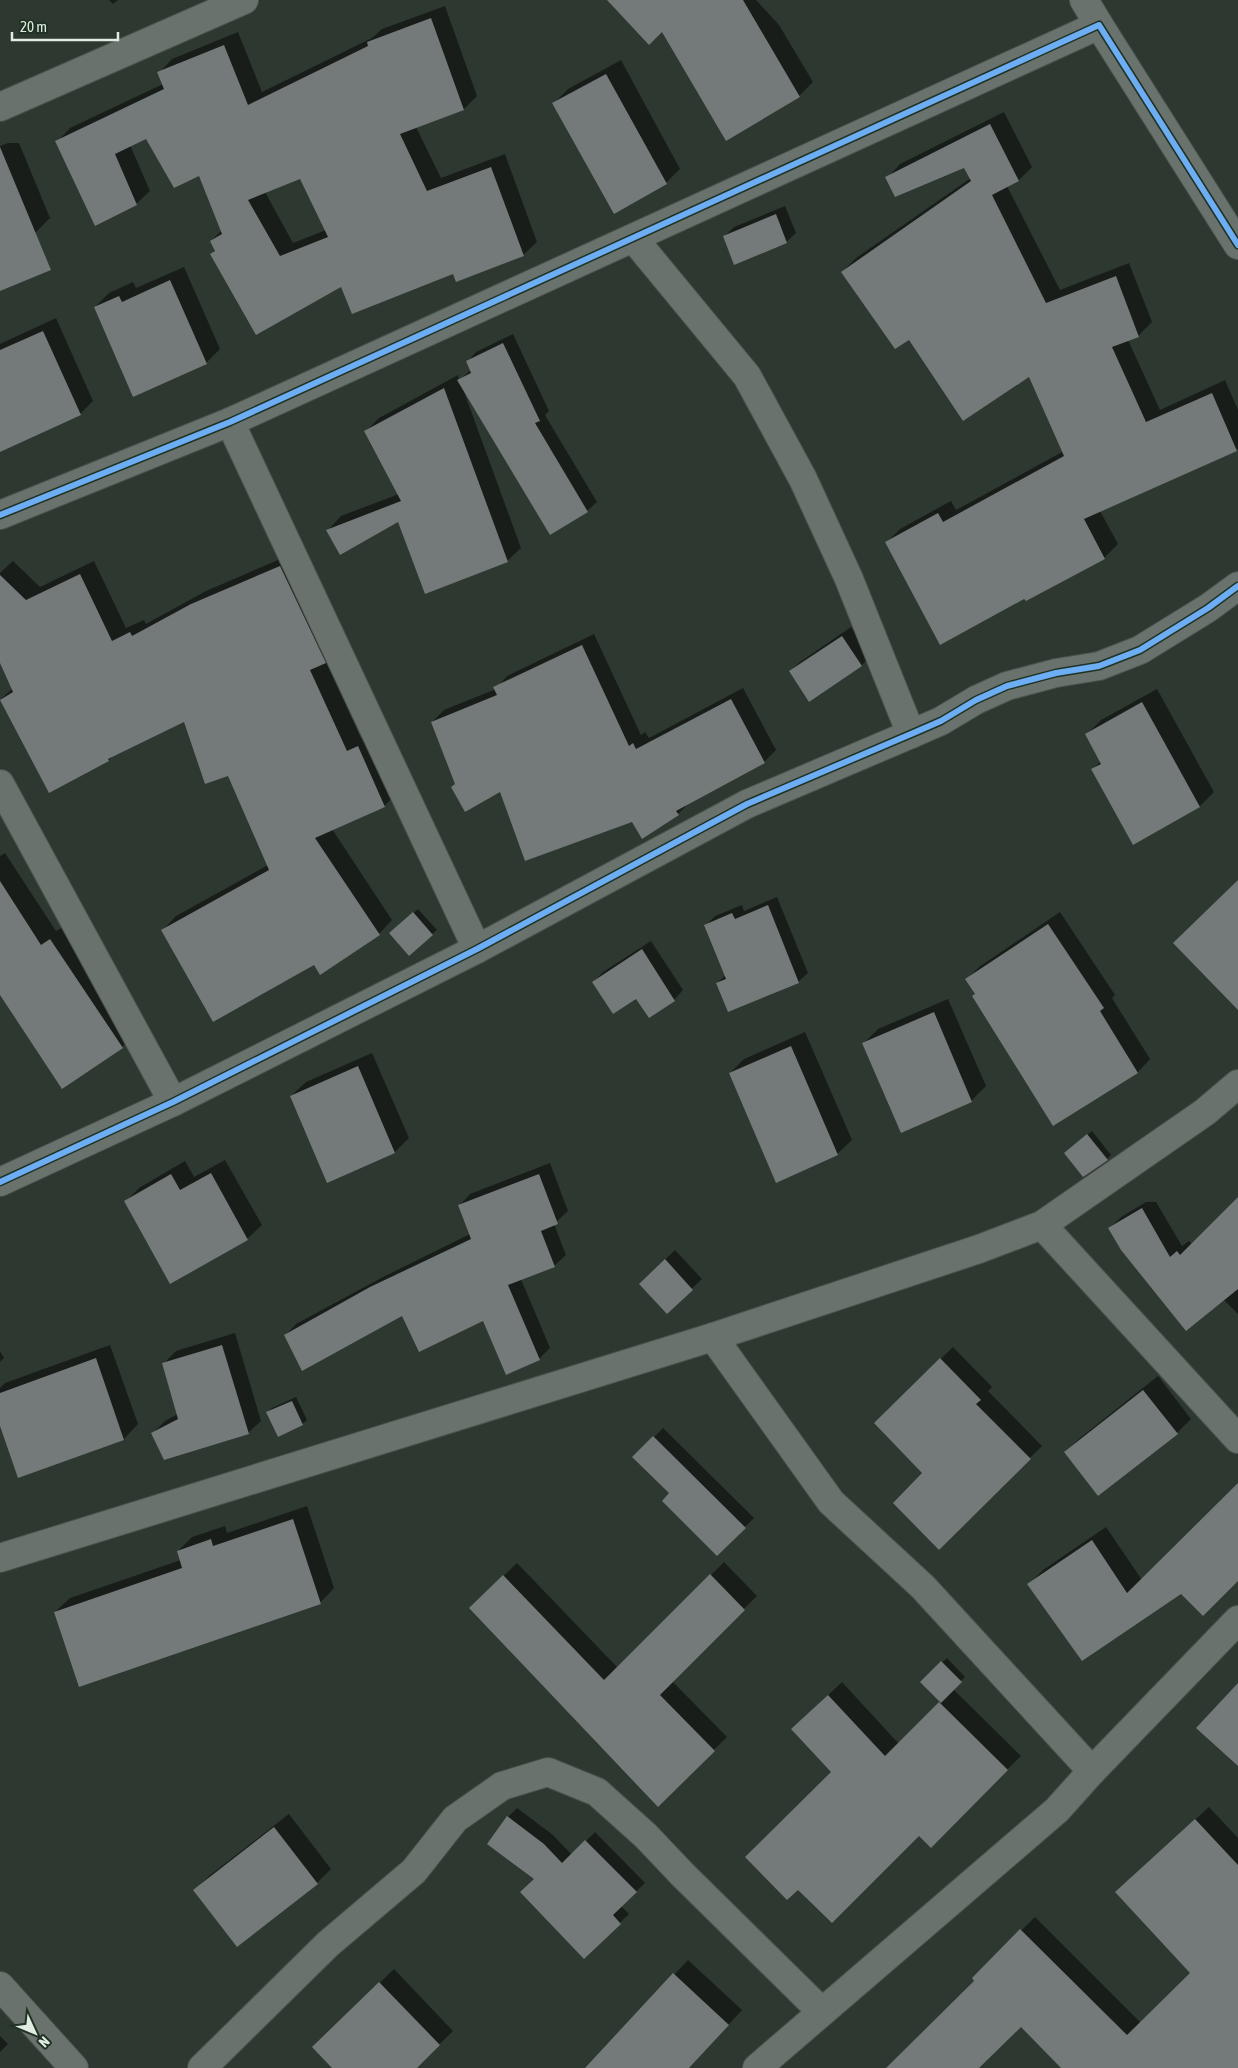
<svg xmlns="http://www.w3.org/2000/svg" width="1238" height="2068" font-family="'Asap Condensed',sans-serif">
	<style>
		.shadow { fill: #0007; fill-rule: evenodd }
		.building { fill: #74797a; fill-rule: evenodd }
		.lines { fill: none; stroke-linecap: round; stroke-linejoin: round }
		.minor-casing { stroke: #4a544d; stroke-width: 30 }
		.minor { stroke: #69726c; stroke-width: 28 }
		.cycleway-casing { stroke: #1f3223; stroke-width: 9 }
		.cycleway { stroke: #6dadf4; stroke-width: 6 }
	</style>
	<rect width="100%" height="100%" fill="#2d3830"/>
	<!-- shadow -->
	<g class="shadow">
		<path d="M 109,0 L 118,0 L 113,4 Z"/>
		<path d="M 609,0 L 756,0 L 779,25 L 813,82 L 799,96 Z"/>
		<path d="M 445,6 L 477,96 L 464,109 L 416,127 L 441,178 L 505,154 L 537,242 L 523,255 L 454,272 L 341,285 L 212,254 L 215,250 L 211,241 L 222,230 L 199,174 L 147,137 L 130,145 L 150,191 L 136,204 L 57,142 L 70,128 L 163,84 L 159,73 L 172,59 L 238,32 L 262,92 L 372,38 L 382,29 ZM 300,177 L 326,230 L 293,243 L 265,192 Z"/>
		<path d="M 621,60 L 680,169 L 666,183 L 554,103 L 568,89 Z"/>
		<path d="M 1004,112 L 1032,167 L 1019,180 L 1007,186 L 1060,290 L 1129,263 L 1152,322 L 1138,336 L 1128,340 L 1160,410 L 1225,380 L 1238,410 L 1238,448 L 1236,450 L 1100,511 L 1118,544 L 1104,558 L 1026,600 L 887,542 L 900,529 L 951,501 L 956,510 L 1064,451 L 1029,375 L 910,338 L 842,272 L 856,258 L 971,178 L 964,166 L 887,178 L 900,164 Z"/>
		<path d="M 8,143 L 19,143 L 50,218 L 36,232 L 0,248 L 0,146 Z"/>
		<path d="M 785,206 L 796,233 L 786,242 L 724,237 L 734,227 Z"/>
		<path d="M 184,267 L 220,349 L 206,363 L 95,307 L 109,293 L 133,282 L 136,288 Z"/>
		<path d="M 56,318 L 93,401 L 80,414 L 0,449 L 0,344 Z"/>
		<path d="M 513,334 L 549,411 L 545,415 L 597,502 L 587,511 L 463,389 L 521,548 L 507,561 L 399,520 L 328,530 L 341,516 L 399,494 L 365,432 L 379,418 L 458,375 L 459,380 L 471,370 L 467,362 L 476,352 Z"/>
		<path d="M 294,553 L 339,648 L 326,661 L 361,738 L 372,733 L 398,792 L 384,806 L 332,829 L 392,920 L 379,934 L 314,963 L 163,930 L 176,916 L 268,865 L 229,775 L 184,720 L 115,754 L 109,760 L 1,699 L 13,688 L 0,651 L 0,573 L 13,561 L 40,587 L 94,561 L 126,628 L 144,620 L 146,624 L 206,591 Z"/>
		<path d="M 851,627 L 871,656 L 862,665 L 809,700 L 790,671 L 800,662 Z"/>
		<path d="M 594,634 L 641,735 L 645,732 L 649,738 L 743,688 L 776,750 L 764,762 L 690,802 L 678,814 L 632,821 L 500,790 L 456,783 L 432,722 L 444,710 L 496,689 L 507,676 Z"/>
		<path d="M 1157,689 L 1214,792 L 1200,806 L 1092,770 L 1101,761 L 1087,734 L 1101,720 Z"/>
		<path d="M 5,853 L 56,931 L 65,926 L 136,1033 L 122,1047 L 0,993 L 0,856 Z"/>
		<path d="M 777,897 L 808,973 L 798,982 L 717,983 L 726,975 L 705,926 L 715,916 L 742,905 L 744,911 Z"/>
		<path d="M 418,909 L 437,930 L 409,954 L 395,929 Z"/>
		<path d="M 1060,912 L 1115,995 L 1112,998 L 1150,1059 L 1138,1072 L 1053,1124 L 967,979 L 979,967 Z"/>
		<path d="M 651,941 L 683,990 L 674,1000 L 637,997 L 594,982 L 603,972 Z"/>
		<path d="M 948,999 L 986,1086 L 972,1100 L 902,1131 L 864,1043 L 878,1029 Z"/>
		<path d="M 805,1032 L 852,1140 L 837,1154 L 730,1073 L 744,1059 Z"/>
		<path d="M 372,1053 L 409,1138 L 395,1152 L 327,1181 L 291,1096 L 306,1082 Z"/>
		<path d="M 1092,1131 L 1111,1155 L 1107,1159 L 1070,1149 Z"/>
		<path d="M 225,1160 L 262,1225 L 247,1239 L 171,1283 L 125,1202 L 139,1188 L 185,1161 L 194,1177 Z"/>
		<path d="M 550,1163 L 568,1211 L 554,1224 L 566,1255 L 554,1266 L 521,1279 L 550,1348 L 539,1359 L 484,1320 L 402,1314 L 285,1336 L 296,1324 L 383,1277 L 470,1234 L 459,1206 L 470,1194 Z"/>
		<path d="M 1238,1198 L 1238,1314 L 1223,1299 L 1110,1228 L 1121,1217 L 1146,1202 L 1156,1202 L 1182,1246 L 1189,1241 L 1192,1244 Z"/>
		<path d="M 675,1250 L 702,1279 L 667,1312 L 640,1284 Z"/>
		<path d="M 235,1333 L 261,1421 L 248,1433 L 153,1433 L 165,1421 L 178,1414 L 163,1364 L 176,1351 Z"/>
		<path d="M 110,1345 L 138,1424 L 124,1439 L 19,1476 L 0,1423 L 0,1388 L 5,1383 Z"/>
		<path d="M 953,1347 L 992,1387 L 988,1391 L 1042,1446 L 939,1548 L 924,1473 L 875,1423 Z"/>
		<path d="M 0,1351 L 4,1358 L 0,1362 Z"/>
		<path d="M 1158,1376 L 1191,1419 L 1177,1433 L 1099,1494 L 1065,1452 L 1080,1438 Z"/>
		<path d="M 296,1397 L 307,1420 L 302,1424 L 268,1412 L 272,1408 Z"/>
		<path d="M 663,1428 L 754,1518 L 717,1555 L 671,1493 L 634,1457 Z"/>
		<path d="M 1238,1485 L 1238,1579 L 1181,1592 L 1083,1660 L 1029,1584 L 1043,1570 L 1106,1527 L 1142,1580 Z"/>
		<path d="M 307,1506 L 334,1588 L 320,1603 L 55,1612 L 70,1598 L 181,1560 L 178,1551 L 192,1537 L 225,1526 L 227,1533 Z"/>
		<path d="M 724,1562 L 757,1596 L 672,1681 L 727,1737 L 658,1805 L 484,1595 L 517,1563 L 618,1668 Z"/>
		<path d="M 947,1658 L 965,1677 L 953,1689 L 1021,1756 L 931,1846 L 919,1834 L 833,1772 L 806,1716 L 842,1682 L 899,1744 L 941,1701 L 922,1682 Z"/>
		<path d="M 1209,1807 L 1238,1838 L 1238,2068 L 1063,2068 L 1021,2025 L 977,2068 L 888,2068 L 976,1981 L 973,1978 L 1035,1917 L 1141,2023 L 1192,1973 L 1130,1879 Z"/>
		<path d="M 517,1808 L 553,1835 L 572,1855 L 595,1832 L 645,1883 L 621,1906 L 629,1914 L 584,1957 L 536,1879 L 508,1817 Z"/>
		<path d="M 289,1814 L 331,1869 L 317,1883 L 237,1945 L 195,1890 L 209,1876 Z"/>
		<path d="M 688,1960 L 742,2010 L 689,2068 L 600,2068 L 593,2062 Z"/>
		<path d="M 394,1969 L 453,2031 L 415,2068 L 334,2068 L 314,2047 Z"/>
		<path d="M 0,2036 L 8,2044 L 0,2052 Z"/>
	</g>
	<!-- building -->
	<g class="building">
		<path d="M 607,0 L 743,0 L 800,97 L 726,141 L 662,32 L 649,45 Z"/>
		<path d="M 431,18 L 464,110 L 400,134 L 427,191 L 491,167 L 524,256 L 456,282 L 453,274 L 352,314 L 341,287 L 256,335 L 210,254 L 215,251 L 210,241 L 222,234 L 199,176 L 174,188 L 146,139 L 115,154 L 137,205 L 95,226 L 55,141 L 164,89 L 157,72 L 224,45 L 248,105 L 368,46 L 367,42 ZM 300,179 L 328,237 L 280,256 L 248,200 Z"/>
		<path d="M 606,74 L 667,184 L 614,214 L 552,103 Z"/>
		<path d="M 990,124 L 1019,181 L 992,195 L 1046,303 L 1116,276 L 1139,337 L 1112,347 L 1146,422 L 1212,393 L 1237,451 L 1084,519 L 1105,559 L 1026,601 L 1024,599 L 940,645 L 885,542 L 938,513 L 943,522 L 1064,456 L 1029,377 L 963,421 L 909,340 L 895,349 L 841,272 L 971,181 L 964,168 L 895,197 L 885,177 Z"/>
		<path d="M 0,147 L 51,270 L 0,291 Z"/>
		<path d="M 776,214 L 787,243 L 734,265 L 723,236 Z"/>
		<path d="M 170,280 L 207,364 L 133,397 L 94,307 L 119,296 L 122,302 Z"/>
		<path d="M 43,331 L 81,415 L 0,452 L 0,350 Z"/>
		<path d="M 503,343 L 540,421 L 535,423 L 588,512 L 550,535 L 457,380 L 471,373 L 466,361 Z"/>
		<path d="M 444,388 L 508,562 L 425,594 L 398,522 L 340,555 L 326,530 L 401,501 L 364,431 Z"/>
		<path d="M 280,566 L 326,663 L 310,670 L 347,751 L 358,746 L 385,807 L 315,838 L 380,935 L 320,975 L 314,965 L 213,1022 L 161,930 L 269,870 L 228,776 L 205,784 L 184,722 L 108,759 L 109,761 L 49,793 L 0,700 L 13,692 L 0,663 L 0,575 L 26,600 L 80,574 L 112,641 L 130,632 L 132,636 L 191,604 Z"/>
		<path d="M 842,636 L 862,666 L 809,702 L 789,671 Z"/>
		<path d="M 582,645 L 629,746 L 633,743 L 636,749 L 731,699 L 765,763 L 676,811 L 679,815 L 642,839 L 632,822 L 525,861 L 500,792 L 465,812 L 451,787 L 455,784 L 431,722 L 497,695 L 493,687 Z"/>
		<path d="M 1142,702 L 1200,807 L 1133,845 L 1091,769 L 1101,764 L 1085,734 Z"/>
		<path d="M 1238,880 L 1238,1010 L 1173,943 Z"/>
		<path d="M 0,881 L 41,945 L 50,939 L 123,1048 L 62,1089 L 0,995 Z"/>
		<path d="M 768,905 L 799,983 L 728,1012 L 716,983 L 726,979 L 704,925 L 732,913 L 735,919 Z"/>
		<path d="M 413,912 L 433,935 L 409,956 L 389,933 Z"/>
		<path d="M 1048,924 L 1104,1008 L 1100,1011 L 1138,1073 L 1053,1126 L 972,996 L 975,994 L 965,979 Z"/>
		<path d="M 642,949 L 675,1001 L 649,1018 L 636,999 L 613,1014 L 592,982 Z"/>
		<path d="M 934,1012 L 972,1102 L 901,1133 L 862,1043 Z"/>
		<path d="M 791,1046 L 838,1155 L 776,1183 L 729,1073 Z"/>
		<path d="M 358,1066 L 395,1153 L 327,1183 L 290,1096 Z"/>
		<path d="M 1087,1134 L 1108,1160 L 1083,1177 L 1064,1153 Z"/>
		<path d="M 211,1173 L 248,1240 L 170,1284 L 124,1201 L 171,1174 L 180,1190 Z"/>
		<path d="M 539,1174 L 558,1224 L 541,1231 L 555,1267 L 508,1285 L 540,1360 L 506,1375 L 483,1321 L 419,1352 L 402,1316 L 302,1371 L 284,1335 L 370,1287 L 471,1239 L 458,1205 Z"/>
		<path d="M 1238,1197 L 1238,1289 L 1186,1331 L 1121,1250 L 1108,1228 L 1142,1208 L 1170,1257 L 1177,1251 L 1180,1255 Z"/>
		<path d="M 665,1259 L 693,1290 L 667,1314 L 639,1284 Z"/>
		<path d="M 222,1345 L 249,1434 L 164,1460 L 151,1433 L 178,1419 L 162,1363 Z"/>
		<path d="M 96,1358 L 124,1440 L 18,1478 L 0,1426 L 0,1393 Z"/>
		<path d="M 940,1358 L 981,1400 L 976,1404 L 1031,1459 L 939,1550 L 893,1503 L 922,1473 L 874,1423 Z"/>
		<path d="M 1143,1390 L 1178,1434 L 1098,1496 L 1064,1452 Z"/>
		<path d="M 292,1401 L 303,1425 L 278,1437 L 266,1412 Z"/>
		<path d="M 653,1436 L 746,1528 L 717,1556 L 662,1501 L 669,1493 L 632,1457 Z"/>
		<path d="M 1238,1483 L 1238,1581 L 1203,1616 L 1181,1594 L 1082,1661 L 1027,1584 L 1092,1540 L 1127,1593 Z"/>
		<path d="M 293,1519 L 321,1604 L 79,1687 L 54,1612 L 182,1568 L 177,1551 L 211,1539 L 213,1546 Z"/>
		<path d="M 710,1574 L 745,1610 L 660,1695 L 715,1751 L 658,1807 L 469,1608 L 503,1575 L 604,1680 Z"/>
		<path d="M 941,1661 L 962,1682 L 941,1703 L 920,1682 Z"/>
		<path d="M 1238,1683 L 1238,1766 L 1196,1728 Z"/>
		<path d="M 828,1695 L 885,1756 L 939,1702 L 1008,1770 L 931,1848 L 919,1836 L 832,1923 L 798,1890 L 787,1900 L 745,1857 L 831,1772 L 791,1729 Z"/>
		<path d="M 507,1816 L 544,1844 L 562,1863 L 585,1840 L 637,1892 L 613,1915 L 621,1924 L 584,1959 L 520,1892 L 534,1879 L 487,1844 Z"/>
		<path d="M 1195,1819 L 1238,1865 L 1238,2068 L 1061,2068 L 1021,2027 L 979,2068 L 886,2068 L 974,1981 L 972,1978 L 1020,1929 L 1127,2035 L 1190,1973 L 1115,1892 Z"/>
		<path d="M 274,1827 L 318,1884 L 237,1947 L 193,1890 Z"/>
		<path d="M 673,1973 L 729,2025 L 689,2068 L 585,2068 Z"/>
		<path d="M 379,1982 L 440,2045 L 417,2068 L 332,2068 L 312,2047 Z"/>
	</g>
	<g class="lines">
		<!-- minor casing -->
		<g class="minor-casing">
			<g id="minor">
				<path d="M 1084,0 L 1099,25"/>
				<path d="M 0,107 L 244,0"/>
				<path d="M 634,239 L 747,376 L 803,479 L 849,579 L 911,734"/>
				<path d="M 230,422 L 477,949"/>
				<path d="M 0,515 L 230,422 L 1099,25 L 1238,245"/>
				<path d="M 0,784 L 173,1102"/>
				<path d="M 0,1182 L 173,1102 L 477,949 L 747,804 L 911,734 L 941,721 L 976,700 L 1007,686 L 1056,673 L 1099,666 L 1140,650 L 1208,608 L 1238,586"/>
				<path d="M 1042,1225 L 1238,1439"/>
				<path d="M 713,1337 L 831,1502 L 923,1587 L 1092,1771 L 1057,1810 L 757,2068"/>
				<path d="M 0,1558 L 713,1337 L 979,1249 L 1042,1225 L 1205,1112 L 1238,1084"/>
				<path d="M 1092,1771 L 1238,1620"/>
				<path d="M 0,1986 L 74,2068"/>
				<path d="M 202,2068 L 328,1944 L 414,1871 L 455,1819 L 502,1786 L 548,1772 L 597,1792 L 646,1836 L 682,1874 L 821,2011"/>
			</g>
		</g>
		<!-- minor -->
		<use href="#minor" class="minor"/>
		<!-- cycleway casing -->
		<g class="cycleway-casing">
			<g id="cycleway">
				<path d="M 0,515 L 230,422 L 1099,25 L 1238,245"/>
				<path d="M 0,1182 L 173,1102 L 477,949 L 747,804 L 911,734 L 941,721 L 976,700 L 1007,686 L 1056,673 L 1099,666 L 1140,650 L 1208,608 L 1238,586"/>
			</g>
		</g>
		<!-- cycleway -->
		<use href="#cycleway" class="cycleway"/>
	</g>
	<!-- north arrow -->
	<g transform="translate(35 2033) rotate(134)" stroke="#1f3223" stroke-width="4" paint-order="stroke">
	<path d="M0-4L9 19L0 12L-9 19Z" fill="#e0ece2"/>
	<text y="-8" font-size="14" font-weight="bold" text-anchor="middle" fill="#e0ece2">N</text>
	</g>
	<!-- scale -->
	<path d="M12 32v8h106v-8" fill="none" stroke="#e0ece2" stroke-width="2.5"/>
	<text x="20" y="32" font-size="15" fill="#e0ece2" stroke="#1f3223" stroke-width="4" paint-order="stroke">20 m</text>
</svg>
